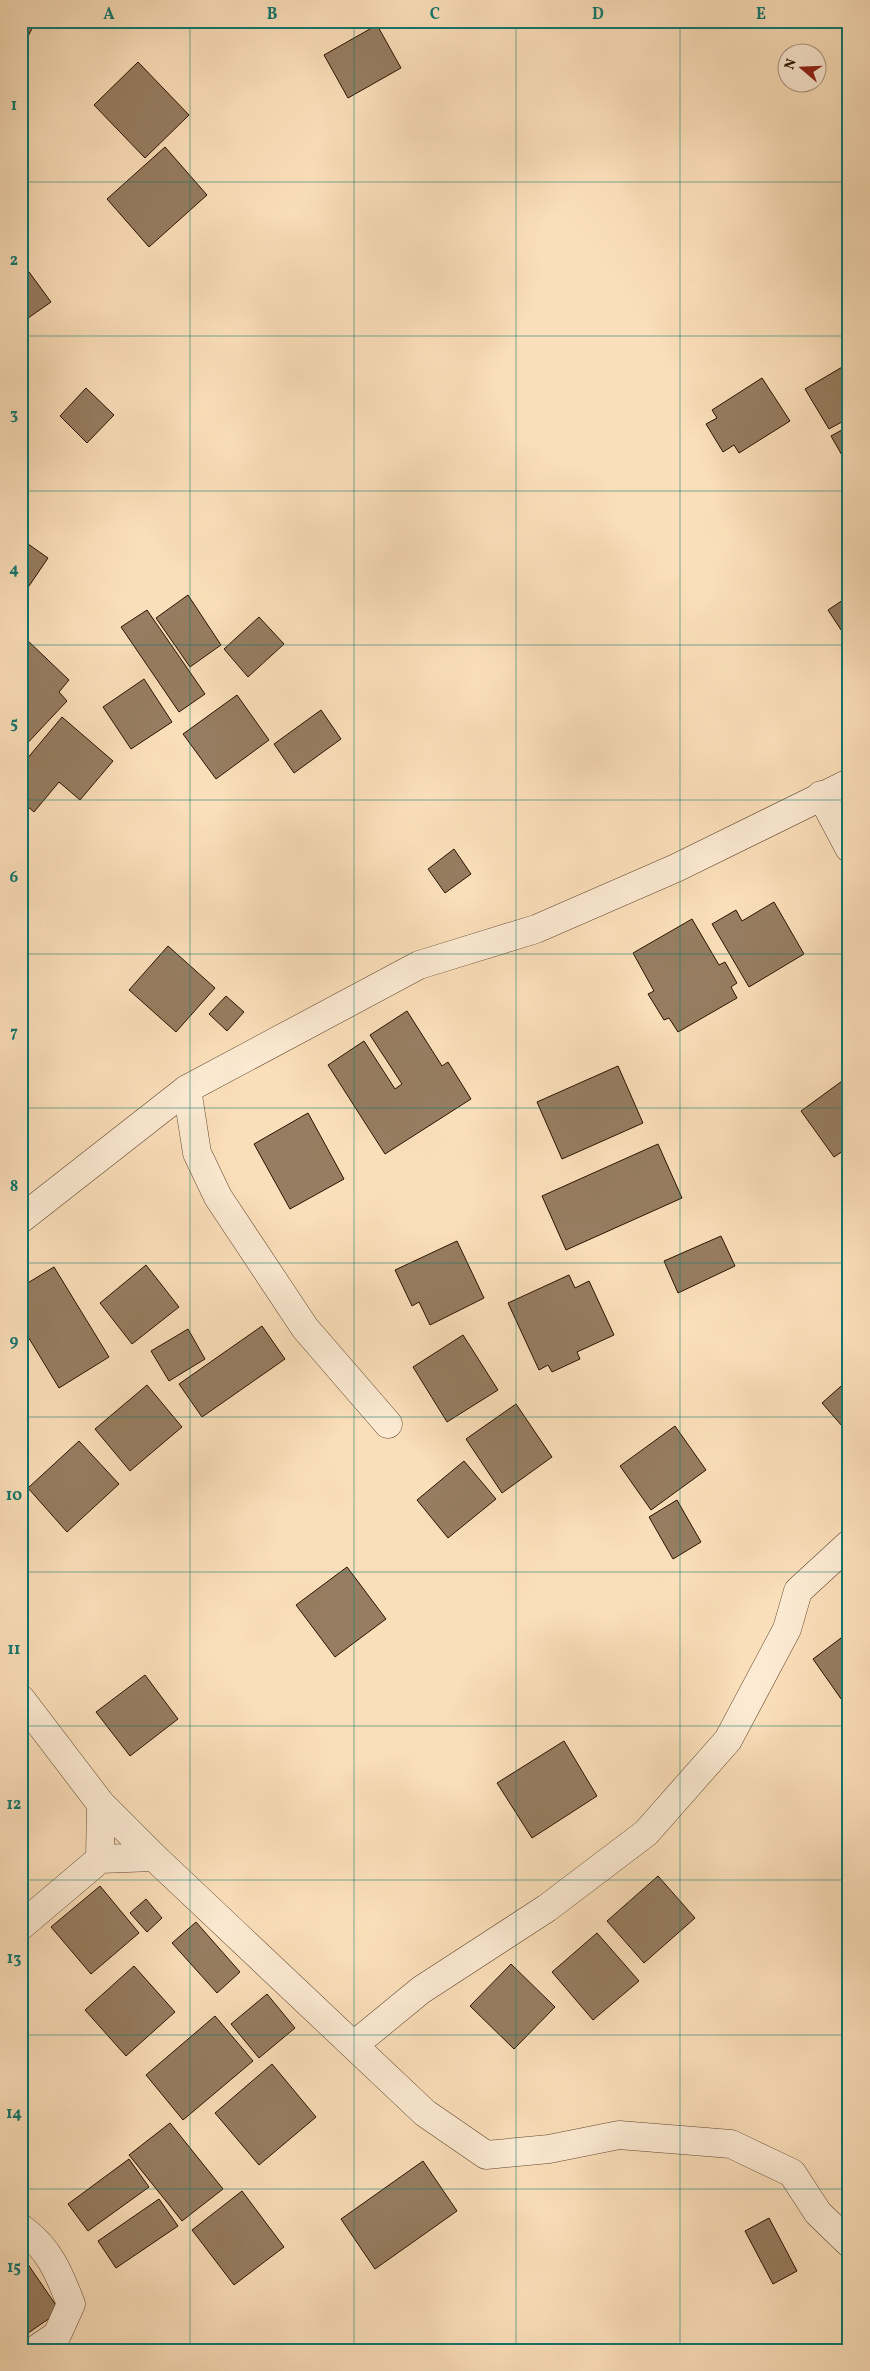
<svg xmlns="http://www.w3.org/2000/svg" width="870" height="2371" font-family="Vollkorn,serif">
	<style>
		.building { fill: #977d61; stroke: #2b1300 }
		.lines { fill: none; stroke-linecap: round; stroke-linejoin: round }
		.street-casing { stroke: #5f462e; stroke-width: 29 }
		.street { stroke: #fcead2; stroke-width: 28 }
		.grid { fill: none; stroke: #0f766e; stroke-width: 1; stroke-opacity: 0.55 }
		.neatline { fill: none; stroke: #0f766e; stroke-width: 2 }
		.grid-label { font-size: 16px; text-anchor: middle; font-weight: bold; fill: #0f766e }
	</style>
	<rect width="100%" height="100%" fill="#fbdfba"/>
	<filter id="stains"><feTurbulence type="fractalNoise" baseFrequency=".004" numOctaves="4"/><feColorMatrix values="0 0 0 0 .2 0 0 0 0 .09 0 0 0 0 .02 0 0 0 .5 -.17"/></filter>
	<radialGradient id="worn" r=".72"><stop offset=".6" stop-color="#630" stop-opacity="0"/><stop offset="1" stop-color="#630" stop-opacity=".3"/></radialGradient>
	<!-- building -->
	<g class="building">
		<path d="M 21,21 L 36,21 L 23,46 L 21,45 Z"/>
		<path d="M 377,25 L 401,68 L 348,98 L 324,55 Z"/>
		<path d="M 138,62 L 189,115 L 145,158 L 94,105 Z"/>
		<path d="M 165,147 L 207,195 L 149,247 L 107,199 Z"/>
		<path d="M 21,261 L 51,302 L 21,323 Z"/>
		<path d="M 849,363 L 849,418 L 829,429 L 805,389 Z"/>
		<path d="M 762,378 L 790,421 L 739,453 L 734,445 L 723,452 L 706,424 L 717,418 L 712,410 Z"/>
		<path d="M 86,388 L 114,415 L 87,443 L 60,416 Z"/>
		<path d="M 849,426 L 849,454 L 843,457 L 831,436 Z"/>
		<path d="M 21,539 L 48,558 L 27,589 L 21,585 Z"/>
		<path d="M 188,595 L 221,645 L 190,667 L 156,618 Z"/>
		<path d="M 849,596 L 849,642 L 828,610 Z"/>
		<path d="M 147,610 L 205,694 L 179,712 L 121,627 Z"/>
		<path d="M 259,617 L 284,644 L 248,677 L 224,649 Z"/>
		<path d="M 27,640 L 69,680 L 59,692 L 67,701 L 21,750 L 21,646 Z"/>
		<path d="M 144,679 L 172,722 L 131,749 L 103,707 Z"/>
		<path d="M 237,695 L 269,740 L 216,779 L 183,734 Z"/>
		<path d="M 321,710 L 341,739 L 294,773 L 274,744 Z"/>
		<path d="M 62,717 L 113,761 L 80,800 L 59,782 L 34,812 L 21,801 L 21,793 L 25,788 L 21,785 L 21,766 Z"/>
		<path d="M 454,849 L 471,874 L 445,893 L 428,869 Z"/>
		<path d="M 774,902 L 804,954 L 749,987 L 712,924 L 736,910 L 742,921 Z"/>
		<path d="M 692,919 L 719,965 L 725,962 L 737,983 L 731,987 L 737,998 L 678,1032 L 669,1018 L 664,1020 L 648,994 L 654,991 L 633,953 Z"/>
		<path d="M 168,946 L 215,988 L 176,1032 L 129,990 Z"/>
		<path d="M 226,996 L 244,1012 L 227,1031 L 209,1014 Z"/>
		<path d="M 407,1011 L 442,1066 L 448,1062 L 471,1099 L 385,1154 L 328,1065 L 364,1041 L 395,1089 L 402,1084 L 370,1035 Z"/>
		<path d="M 618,1066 L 643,1123 L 562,1159 L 537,1102 Z"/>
		<path d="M 849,1076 L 849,1147 L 834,1157 L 801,1111 Z"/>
		<path d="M 308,1113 L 344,1179 L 290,1209 L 254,1144 Z"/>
		<path d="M 658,1144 L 682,1198 L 566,1250 L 542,1196 Z"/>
		<path d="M 721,1236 L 735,1266 L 678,1293 L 664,1261 Z"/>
		<path d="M 457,1241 L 484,1298 L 430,1325 L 419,1302 L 412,1306 L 395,1270 Z"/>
		<path d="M 146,1265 L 179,1307 L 132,1344 L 100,1303 Z"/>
		<path d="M 54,1267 L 109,1357 L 59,1388 L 21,1325 L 21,1287 Z"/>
		<path d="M 569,1275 L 575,1288 L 589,1281 L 614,1335 L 577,1352 L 580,1359 L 552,1372 L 548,1365 L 539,1370 L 508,1303 Z"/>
		<path d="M 262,1326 L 285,1359 L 202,1417 L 179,1384 Z"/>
		<path d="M 188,1329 L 205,1359 L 169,1381 L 151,1351 Z"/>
		<path d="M 463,1335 L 498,1390 L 447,1422 L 413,1367 Z"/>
		<path d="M 849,1379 L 849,1434 L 822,1403 Z"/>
		<path d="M 147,1385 L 182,1427 L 130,1471 L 95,1429 Z"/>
		<path d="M 516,1404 L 552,1457 L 502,1493 L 466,1439 Z"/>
		<path d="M 675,1426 L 706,1470 L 651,1510 L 620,1466 Z"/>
		<path d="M 79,1441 L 119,1484 L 67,1532 L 28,1488 Z"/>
		<path d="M 464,1461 L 496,1499 L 448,1538 L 417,1500 Z"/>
		<path d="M 677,1500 L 701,1542 L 673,1559 L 649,1517 Z"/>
		<path d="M 347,1567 L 386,1619 L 335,1657 L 296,1605 Z"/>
		<path d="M 849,1632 L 849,1699 L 844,1703 L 813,1659 Z"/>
		<path d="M 145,1675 L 178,1719 L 130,1756 L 96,1712 Z"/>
		<path d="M 564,1741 L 597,1796 L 532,1838 L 497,1783 Z"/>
		<path d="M 658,1876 L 695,1918 L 644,1963 L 607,1921 Z"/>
		<path d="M 100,1886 L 139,1933 L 91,1974 L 51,1927 Z"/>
		<path d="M 146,1899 L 162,1918 L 147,1932 L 130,1913 Z"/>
		<path d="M 196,1922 L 240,1972 L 217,1993 L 172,1943 Z"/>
		<path d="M 597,1933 L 639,1981 L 593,2020 L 552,1972 Z"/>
		<path d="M 511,1964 L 555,2007 L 514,2049 L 470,2006 Z"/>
		<path d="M 134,1966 L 175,2012 L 126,2056 L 85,2010 Z"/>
		<path d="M 267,1994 L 295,2028 L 259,2058 L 231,2024 Z"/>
		<path d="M 215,2016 L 253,2061 L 183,2120 L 146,2075 Z"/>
		<path d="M 272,2064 L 316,2117 L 259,2165 L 215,2113 Z"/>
		<path d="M 170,2123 L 223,2189 L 182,2221 L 129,2155 Z"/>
		<path d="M 129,2159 L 149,2187 L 88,2231 L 68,2204 Z"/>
		<path d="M 423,2161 L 457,2211 L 375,2269 L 341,2219 Z"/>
		<path d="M 242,2191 L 284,2247 L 234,2285 L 192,2230 Z"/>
		<path d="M 159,2199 L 178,2226 L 116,2268 L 98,2241 Z"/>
		<path d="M 769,2218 L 797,2271 L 773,2284 L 745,2231 Z"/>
		<path d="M 25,2260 L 60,2311 L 21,2338 L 21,2263 Z"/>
	</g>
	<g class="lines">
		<!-- street casing -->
		<g class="street-casing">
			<g id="street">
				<path d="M 821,795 L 849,848"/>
				<path d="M 187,1089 L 197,1153 L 218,1197 L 305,1328 L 388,1424"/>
				<path d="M 21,1219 L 187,1089 L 419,965 L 536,929 L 676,868 L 849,783"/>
				<path d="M 21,1699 L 101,1804 L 154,1857 L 425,2113 L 486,2155 L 549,2149 L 619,2135 L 731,2144 L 792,2173 L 818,2213 L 849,2243"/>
				<path d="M 100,1859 L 101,1804"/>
				<path d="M 21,1926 L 100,1859 L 154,1857"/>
				<path d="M 354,2045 L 421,1990 L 547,1908 L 646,1833 L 728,1740 L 787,1629 L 798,1591 L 849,1544"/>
				<path d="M 21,2228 C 49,2248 59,2273 71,2304 L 57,2335 L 35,2350"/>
			</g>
		</g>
		<!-- street -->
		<use href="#street" class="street"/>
	</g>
	<!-- grid -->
	<path class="grid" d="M 190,21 L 190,2350M 354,21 L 354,2350M 516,21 L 516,2350M 680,21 L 680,2350M 21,182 L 849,182M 21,336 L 849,336M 21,491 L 849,491M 21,645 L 849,645M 21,800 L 849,800M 21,954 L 849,954M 21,1108 L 849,1108M 21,1263 L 849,1263M 21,1417 L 849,1417M 21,1572 L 849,1572M 21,1726 L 849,1726M 21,1880 L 849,1880M 21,2035 L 849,2035M 21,2189 L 849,2189"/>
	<!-- margin -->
	<rect width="870" height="2371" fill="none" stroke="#fbdfba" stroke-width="55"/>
	<!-- north arrow -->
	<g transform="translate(802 68) rotate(289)"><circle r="24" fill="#fcead2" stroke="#a8947e"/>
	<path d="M0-4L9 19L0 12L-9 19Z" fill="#8f2418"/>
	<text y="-8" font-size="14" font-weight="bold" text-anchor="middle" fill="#2b1300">N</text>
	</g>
	<rect x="28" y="28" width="814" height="2316" class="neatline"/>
	<g class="grid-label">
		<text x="109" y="19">A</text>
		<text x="272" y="19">B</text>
		<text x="435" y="19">C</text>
		<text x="598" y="19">D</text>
		<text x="761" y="19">E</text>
		<text x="14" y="110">1</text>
		<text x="14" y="265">2</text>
		<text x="14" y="419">3</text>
		<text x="14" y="574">4</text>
		<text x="14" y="728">5</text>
		<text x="14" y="882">6</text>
		<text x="14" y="1037">7</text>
		<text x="14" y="1191">8</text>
		<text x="14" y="1346">9</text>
		<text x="14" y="1500">10</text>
		<text x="14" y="1654">11</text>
		<text x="14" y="1809">12</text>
		<text x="14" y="1963">13</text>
		<text x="14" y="2118">14</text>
		<text x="14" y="2272">15</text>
	</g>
	<rect width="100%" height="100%" filter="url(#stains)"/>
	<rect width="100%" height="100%" fill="url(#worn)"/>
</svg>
